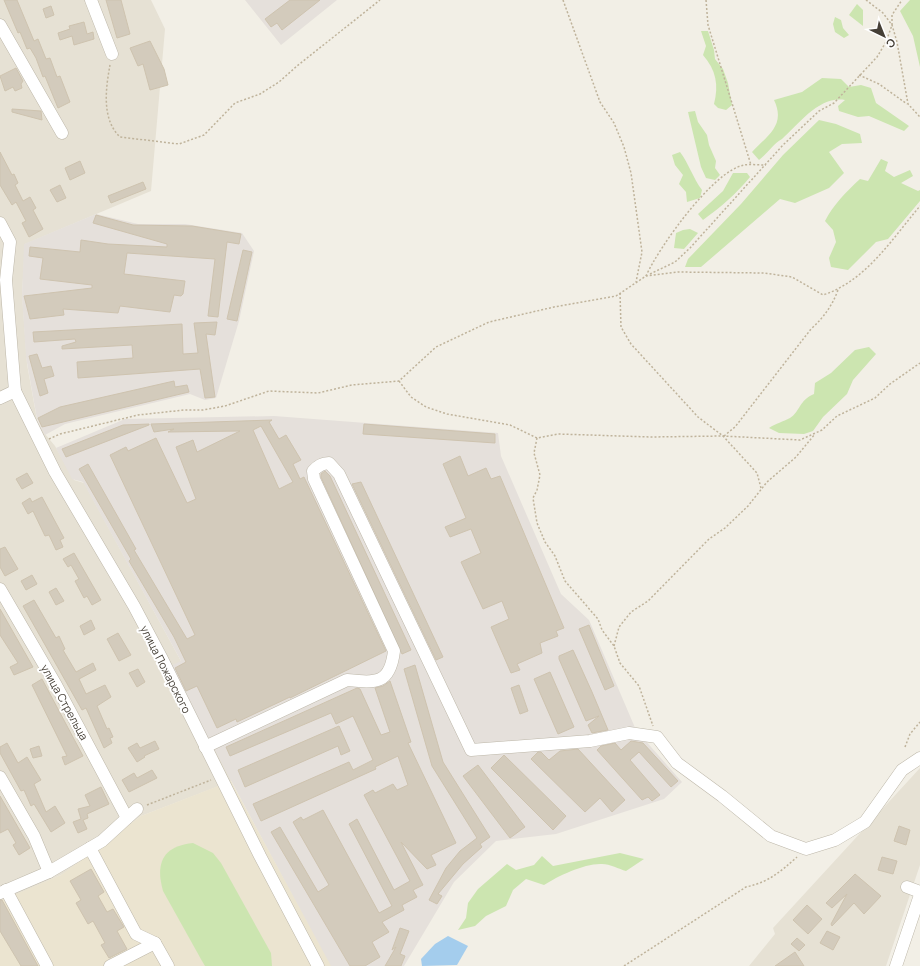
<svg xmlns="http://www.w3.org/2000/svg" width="920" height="966" font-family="Manrope,sans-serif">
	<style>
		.residential { fill: #e6e1d4 }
		.industrial { fill: #e5e0db }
		.education { fill: #ebe4d0 }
		.green { fill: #cce5b0 }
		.water { fill: #a4cded }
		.building { fill: #d3cbbc; stroke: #cec3af; fill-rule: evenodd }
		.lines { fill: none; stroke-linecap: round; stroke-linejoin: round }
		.minor-casing { stroke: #bdb7a9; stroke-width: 13 }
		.path { stroke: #bfb39b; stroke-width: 1.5; stroke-dasharray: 2 2; stroke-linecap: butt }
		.minor { stroke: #fff; stroke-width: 12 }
		.labels { text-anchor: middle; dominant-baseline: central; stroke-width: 4; stroke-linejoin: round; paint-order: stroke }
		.street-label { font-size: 11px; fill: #453f36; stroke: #fff }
	</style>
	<rect width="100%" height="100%" fill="#f2efe6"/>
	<!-- residential -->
	<g class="residential">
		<path d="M 0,0 L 151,0 L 165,29 L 151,191 L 25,244 L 22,294 L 27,364 L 37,420 L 45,434 L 55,446 L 74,480 L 84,483 L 182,663 L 232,781 L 141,816 L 63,874 L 0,902 Z"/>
		<path d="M 920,768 L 920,865 L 886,966 L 749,966 L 775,934 L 773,928 Z"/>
	</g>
	<!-- industrial -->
	<g class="industrial">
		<path d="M 245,0 L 337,0 L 281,45 Z"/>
		<path d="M 96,214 L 138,224 L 185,224 L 242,233 L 254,251 L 239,321 L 216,398 L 205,400 L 190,394 L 65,424 L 45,435 L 37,419 L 26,357 L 22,296 L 24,244 Z"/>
		<path d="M 274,416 L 498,433 L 501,456 L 561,594 L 589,620 L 636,730 L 682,782 L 664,799 L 556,834 L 496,841 L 454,882 L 404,966 L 330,966 L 170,666 L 181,661 L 83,482 L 72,479 L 56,448 L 125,419 Z"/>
	</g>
	<!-- education -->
	<path class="education" d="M 231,781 L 331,966 L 0,966 L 0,901 L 61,875 L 141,816 Z"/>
	<!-- green -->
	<g class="green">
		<path d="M 910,0 L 920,0 L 920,67 L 913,36 L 900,11 Z"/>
		<path d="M 857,4 L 863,10 L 863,26 L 849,15 Z"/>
		<path d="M 835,17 L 841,20 L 843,28 L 849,35 L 844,38 L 835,32 L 833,24 Z"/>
		<path d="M 701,31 L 708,31 L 714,50 L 715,59 L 723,69 L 728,83 L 732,105 L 726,110 L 718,108 L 714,104 C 719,85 716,70 703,55 L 706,46 Z"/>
		<path d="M 822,78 L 841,79 L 849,87 L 861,85 L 871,88 L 876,103 L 909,126 L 904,131 L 869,116 L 858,117 L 839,111 L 838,106 L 845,100 C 819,96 800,123 782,139 C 773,144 768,153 759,160 L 752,152 C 768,135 786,125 774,100 L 802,92 Z"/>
		<path d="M 695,111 L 698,122 L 707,135 L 709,145 L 716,161 L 715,168 L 720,175 L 715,180 L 706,178 L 701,167 L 688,112 Z"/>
		<path d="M 819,120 L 836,124 L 860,134 L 862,143 L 842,144 L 829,152 L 844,173 L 829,188 L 795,203 L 780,199 L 701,267 L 685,267 L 688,259 L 741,204 L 783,155 Z"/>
		<path d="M 680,152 C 689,164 693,178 702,190 L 700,198 L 687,202 L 686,192 L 679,184 L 683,175 L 675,165 L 672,155 Z"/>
		<path d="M 881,159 L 888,162 L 885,171 L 894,177 L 910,170 L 913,176 L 901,183 L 918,191 L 920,190 L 920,201 L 888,239 L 876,242 L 848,270 L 831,267 L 829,258 L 836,242 L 833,230 L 825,221 C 834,204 846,192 860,179 L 868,181 Z"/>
		<path d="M 733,173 L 747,173 L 750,177 C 736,194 721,207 703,220 L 698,214 L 723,191 Z"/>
		<path d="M 690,229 L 698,233 L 684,249 L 674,248 L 676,233 L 683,230 Z"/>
		<path d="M 869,347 L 876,354 L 853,380 L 847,394 L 823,417 L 813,431 L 804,434 L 779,433 L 769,428 C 776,423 783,422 790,418 C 800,412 799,400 814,394 L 815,383 L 831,373 L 855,350 Z"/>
		<path d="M 193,843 L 213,853 L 221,863 L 271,953 L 272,966 L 205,966 L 202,961 L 163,891 C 155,863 163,846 193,843 Z"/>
		<path d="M 620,853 L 644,859 L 626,871 C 619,869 610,864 602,864 C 585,863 558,876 544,885 L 526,879 L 513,890 L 506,906 L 486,916 L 475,926 L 458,930 L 466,918 L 468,903 L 478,889 L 507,864 L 516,870 L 534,865 L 542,856 L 553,866 Z"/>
	</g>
	<!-- water -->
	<path class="water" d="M 448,936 L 468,946 L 457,965 L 422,966 L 421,959 L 435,944 Z"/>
	<!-- building -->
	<g class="building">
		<path d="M 4,0 L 17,0 L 34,41 L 38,39 L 46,59 L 50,58 L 57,77 L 60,76 L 70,102 L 58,108 L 45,76 L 43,77 L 36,58 L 30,48 L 27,49 L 20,32 L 18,33 Z"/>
		<path d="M 106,0 L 121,0 L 130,34 L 117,38 Z"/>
		<path d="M 290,0 L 320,0 L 282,30 L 277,23 L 271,27 L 265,19 Z"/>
		<path d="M 51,6 L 54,15 L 46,18 L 43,9 Z"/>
		<path d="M 84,22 L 87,34 L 93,32 L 94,39 L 74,45 L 72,36 L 60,40 L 58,33 L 70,29 L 69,26 Z"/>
		<path d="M 150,41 L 164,69 L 168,85 L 150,90 L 143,64 L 138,66 L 130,48 Z"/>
		<path d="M 16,68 L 23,81 L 21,84 L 22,88 L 15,91 L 13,87 L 5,91 L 0,76 Z"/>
		<path d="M 12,109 L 41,111 L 42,120 L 12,112 Z"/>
		<path d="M 0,152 L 12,175 L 14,174 L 18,183 L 15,185 L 23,201 L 30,197 L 36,208 L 33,210 L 43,229 L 29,237 L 22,223 L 26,221 L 16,202 L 12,205 L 0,185 Z"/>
		<path d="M 80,161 L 85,173 L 70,180 L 65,168 Z"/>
		<path d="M 143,182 L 146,189 L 111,203 L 108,196 Z"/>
		<path d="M 60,185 L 66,198 L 57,202 L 50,190 Z"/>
		<path d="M 96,215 L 133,225 L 192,226 L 241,234 L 239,244 L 227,242 L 218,317 L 208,316 L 215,259 L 127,253 L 124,274 L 185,281 L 183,294 L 181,296 L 174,295 L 170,312 L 120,306 L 118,313 L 63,309 L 64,315 L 30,319 L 24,296 L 92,288 L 92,285 L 40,279 L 43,258 L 29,256 L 30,247 L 80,252 L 81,240 L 108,244 L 167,247 L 167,244 L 93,223 Z"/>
		<path d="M 243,250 L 252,252 L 237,321 L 227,319 Z"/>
		<path d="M 217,322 L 215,335 L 206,334 L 215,397 L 205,398 L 200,369 L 78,378 L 77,362 L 133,358 L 132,345 L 62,349 L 62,346 L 76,342 L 75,339 L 34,342 L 33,332 L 182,324 L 183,354 L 198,353 L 194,323 Z"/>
		<path d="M 37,354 L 42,368 L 51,366 L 54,376 L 44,379 L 48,393 L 40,396 L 29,356 Z"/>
		<path d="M 174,381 L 175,387 L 187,385 L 189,392 L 42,427 L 38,418 L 60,407 Z"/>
		<path d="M 272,420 L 269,422 L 279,439 L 286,435 L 301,460 L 293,464 L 300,479 L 304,477 L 386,651 L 290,698 L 290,697 L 237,722 L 236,719 L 217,728 L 197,686 L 186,691 L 175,668 L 186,662 L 174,637 L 129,561 L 131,559 L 79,469 L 88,464 L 136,549 L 134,550 L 187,639 L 195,635 L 110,455 L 126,447 L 128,451 L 156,438 L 187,503 L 196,499 L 176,447 L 193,440 L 197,452 L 240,431 L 168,432 L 174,429 L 154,432 L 151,424 ZM 261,426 L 293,482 L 279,489 L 253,430 Z"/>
		<path d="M 149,424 L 149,425 L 66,457 L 62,449 L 123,425 Z"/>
		<path d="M 364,424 L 495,434 L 495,443 L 363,434 Z"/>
		<path d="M 460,456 L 468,476 L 486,468 L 491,479 L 500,476 L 564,628 L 556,631 L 558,636 L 540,643 L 542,653 L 517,664 L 520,670 L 511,673 L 491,627 L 509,619 L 502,601 L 483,609 L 461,562 L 481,553 L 471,529 L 450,537 L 445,527 L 466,518 L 443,464 Z"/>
		<path d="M 325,471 L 330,476 L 411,650 L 402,654 L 321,477 L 321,474 Z"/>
		<path d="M 27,473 L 33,483 L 22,489 L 16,479 Z"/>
		<path d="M 361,482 L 443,657 L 436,660 L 352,484 Z"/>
		<path d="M 42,497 L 64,538 L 60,540 L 63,547 L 56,550 L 49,535 L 45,536 L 33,511 L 28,514 L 22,503 L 30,498 L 32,502 Z"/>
		<path d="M 5,547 L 18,569 L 5,576 L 0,567 L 0,549 Z"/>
		<path d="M 74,553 L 101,600 L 92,605 L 87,596 L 84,598 L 75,581 L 79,579 L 71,565 L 68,567 L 63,559 Z"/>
		<path d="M 32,575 L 37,584 L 26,590 L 21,581 Z"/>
		<path d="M 56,588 L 64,601 L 56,605 L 49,592 Z"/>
		<path d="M 34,600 L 56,638 L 59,636 L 65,649 L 63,650 L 76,672 L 93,663 L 96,670 L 79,679 L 86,694 L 105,685 L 111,697 L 97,706 L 107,729 L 109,728 L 113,737 L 110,738 L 112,743 L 104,748 L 86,708 L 82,710 L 23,606 Z"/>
		<path d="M 0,609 L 33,667 L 14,675 L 10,667 L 18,663 L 0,635 Z"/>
		<path d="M 91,620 L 95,629 L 84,635 L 80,626 Z"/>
		<path d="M 589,625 L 614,686 L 605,690 L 579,629 Z"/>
		<path d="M 118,633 L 131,655 L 119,661 L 107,639 Z"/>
		<path d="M 573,650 L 592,692 L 608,730 L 592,733 L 588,725 L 599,716 L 586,721 L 559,659 L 559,656 Z"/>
		<path d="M 415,665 L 443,762 L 490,837 L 480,844 L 482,847 L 463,864 L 438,894 L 442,896 L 437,904 L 429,900 L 446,868 L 460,851 L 477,838 L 432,766 L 404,669 Z"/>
		<path d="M 138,669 L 145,682 L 137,687 L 129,673 Z"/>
		<path d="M 550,672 L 574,727 L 558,734 L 534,679 Z"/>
		<path d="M 42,679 L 83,756 L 65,765 L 62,757 L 67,756 L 32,685 Z"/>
		<path d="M 390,681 L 411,742 L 408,743 L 456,843 L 431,855 L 436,865 L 427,869 L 401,842 L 423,885 L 413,890 L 417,897 L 402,905 L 404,910 L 382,922 L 389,932 L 372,942 L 380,957 L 365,966 L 350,966 L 271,832 L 280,827 L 318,892 L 329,885 L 293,822 L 301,817 L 303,820 L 323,810 L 379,913 L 392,906 L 349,824 L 357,819 L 394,890 L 410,881 L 364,795 L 373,790 L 375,793 L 393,784 L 397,790 L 408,785 L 398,756 L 375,767 L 376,769 L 261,821 L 253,804 L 349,762 L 353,770 L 373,760 L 353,716 L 336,724 L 331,713 L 230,756 L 226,747 L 357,688 L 360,689 L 381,735 L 390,732 L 375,688 L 383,686 Z"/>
		<path d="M 519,685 L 528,711 L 520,714 L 511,688 Z"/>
		<path d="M 339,726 L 350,751 L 341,755 L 338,746 L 245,787 L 238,770 Z"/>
		<path d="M 155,741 L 159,749 L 144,756 L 145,757 L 137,762 L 128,748 L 137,743 L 140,748 Z"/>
		<path d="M 631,741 L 643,743 L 678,781 L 671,787 L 639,752 L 630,760 L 660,795 L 652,801 L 648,797 L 642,800 L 597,750 L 601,746 L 615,743 L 621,750 Z"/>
		<path d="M 7,743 L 18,763 L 27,757 L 41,780 L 34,784 L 46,812 L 55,806 L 65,823 L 51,832 L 34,804 L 31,806 L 24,790 L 21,791 L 0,753 L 0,747 Z"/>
		<path d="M 39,746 L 42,756 L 33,758 L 30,749 Z"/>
		<path d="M 578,749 L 625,800 L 612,812 L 600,798 L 585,812 L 531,759 L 538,752 L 541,752 L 549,760 L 560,751 Z"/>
		<path d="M 504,755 L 566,816 L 553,830 L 491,768 Z"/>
		<path d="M 478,765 L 525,827 L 510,838 L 463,776 Z"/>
		<path d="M 152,770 L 157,778 L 129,792 L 122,780 L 134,773 L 137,778 Z"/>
		<path d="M 101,787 L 109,804 L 87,814 L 88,818 L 83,820 L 87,829 L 78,833 L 73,822 L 81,819 L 78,809 L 90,806 L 85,795 Z"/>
		<path d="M 0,796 L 30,848 L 19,855 L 13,845 L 16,843 L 8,829 L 0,833 Z"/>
		<path d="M 899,826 L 910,830 L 906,845 L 894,841 Z"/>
		<path d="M 882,857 L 897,861 L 893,874 L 878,870 Z"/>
		<path d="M 91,869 L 104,892 L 98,896 L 107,912 L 113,909 L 124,927 L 117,931 L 127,949 L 109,958 L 101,945 L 105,943 L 93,921 L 88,924 L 76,903 L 81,900 L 70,881 Z"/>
		<path d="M 855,874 L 881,896 L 864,914 L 854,903 L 832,926 L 831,924 L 847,894 L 832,908 L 826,903 Z"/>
		<path d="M 0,900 L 2,900 L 38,966 L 21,966 L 0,931 Z"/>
		<path d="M 807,905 L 822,919 L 808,934 L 793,920 Z"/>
		<path d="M 400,928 L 409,931 L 400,954 L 405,956 L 401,966 L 385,966 L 396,947 L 392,950 Z"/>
		<path d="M 827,931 L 840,937 L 833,950 L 820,943 Z"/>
		<path d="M 797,938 L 805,945 L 799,951 L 791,944 Z"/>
		<path d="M 795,952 L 804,966 L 775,966 Z"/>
	</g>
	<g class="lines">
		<!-- minor casing -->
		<g class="minor-casing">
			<g id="minor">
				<path d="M 91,0 L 112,54"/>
				<path d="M 0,25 L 62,133"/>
				<path d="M 0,223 L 10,242 L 6,280 L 15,391"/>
				<path d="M 0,398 L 15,391 L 55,472 L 134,606 L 161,657 L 260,856 L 318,966"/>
				<path d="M 0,589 L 56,685 L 127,818"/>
				<path d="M 205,747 L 347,680 C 377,683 390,684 394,651 L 314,479 L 313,471 C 318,466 322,463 329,463 L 339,474 L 471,750 L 590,741 L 629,733 L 657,737 L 677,763 L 722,796 L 771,836 L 806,849 L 835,840 L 865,822 L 902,770 L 920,758"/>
				<path d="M 0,777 L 34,836 L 49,872"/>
				<path d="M 90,848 L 136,934 L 155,943 L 168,966"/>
				<path d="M 907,887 L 920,892"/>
				<path d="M 6,890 L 47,966"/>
				<path d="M 0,893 L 49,872 L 102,841 L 137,809"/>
				<path d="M 110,966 L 155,943"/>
				<path d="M 896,966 L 920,895"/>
			</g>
		</g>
		<!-- path -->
		<g class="path">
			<path d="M 563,0 L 600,102 L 614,123 L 624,147 L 631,173 L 642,252 L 636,282"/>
			<path d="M 706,0 L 708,25 L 751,165"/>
			<path d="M 866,0 L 883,13 L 892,25 L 897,42 L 908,104 L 920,117"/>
			<path d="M 110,65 C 106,87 101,119 120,137 L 179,144 L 204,135 L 235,103 L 260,94 L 279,82 L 297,66 L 380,0"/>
			<path d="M 859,75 L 879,84 L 907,104"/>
			<path d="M 650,274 L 675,262 L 690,248 L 783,145 L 819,111 L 834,103 L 877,57 L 886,42 L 892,25 L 892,15 L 902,0"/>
			<path d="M 646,276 C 659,247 713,171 744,165 C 751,164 759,165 766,165"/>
			<path d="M 620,293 L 621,327 L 631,344 L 698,417 L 723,436 L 757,473 L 761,488"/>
			<path d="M 399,381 L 411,397 L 426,407 L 447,414 L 510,425 L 537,438 L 558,434 L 651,437 L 723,436 L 800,440 L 822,430 L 837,416 L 875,398 L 890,384 L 920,363"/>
			<path d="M 724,436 L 735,427 L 811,329 C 824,317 832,306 838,290"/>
			<path d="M 537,438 L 534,453 L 540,475 L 537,490 L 533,498 L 537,523 L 545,542 L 555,556 L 565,581 L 598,619 L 602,630 L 614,646 L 620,663 L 639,686 L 653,726"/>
			<path d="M 49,439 L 60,434 L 138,415 L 184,410 L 203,410 L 225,406 L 269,391 L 318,393 L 352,385 L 399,381 L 436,347 L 489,322 L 554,307 L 616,296 L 646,276 L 678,272 L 764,273 L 792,277 L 823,295 C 866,281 892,239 920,206"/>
			<path d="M 614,646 L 619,627 L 631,612 L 648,601 L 709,539 L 725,528 L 748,506 L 767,482 L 796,457 L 815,434"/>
			<path d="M 905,747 L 910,734 L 920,722"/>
			<path d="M 147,805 L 211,780"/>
			<path d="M 624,966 L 746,887 C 769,882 780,872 797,857"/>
		</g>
		<!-- minor -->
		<use href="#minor" class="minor"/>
	</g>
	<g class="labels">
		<!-- street labels -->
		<g class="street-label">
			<text transform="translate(166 669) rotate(63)">улица Пожарского</text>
			<text transform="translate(65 702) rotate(61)">улица Стрельца</text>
		</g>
	</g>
	<!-- north arrow -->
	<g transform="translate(884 36) rotate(137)" stroke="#ffffff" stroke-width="3" paint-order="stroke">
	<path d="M0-3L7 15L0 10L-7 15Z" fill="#453f36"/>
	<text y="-6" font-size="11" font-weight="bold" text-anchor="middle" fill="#453f36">С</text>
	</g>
</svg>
